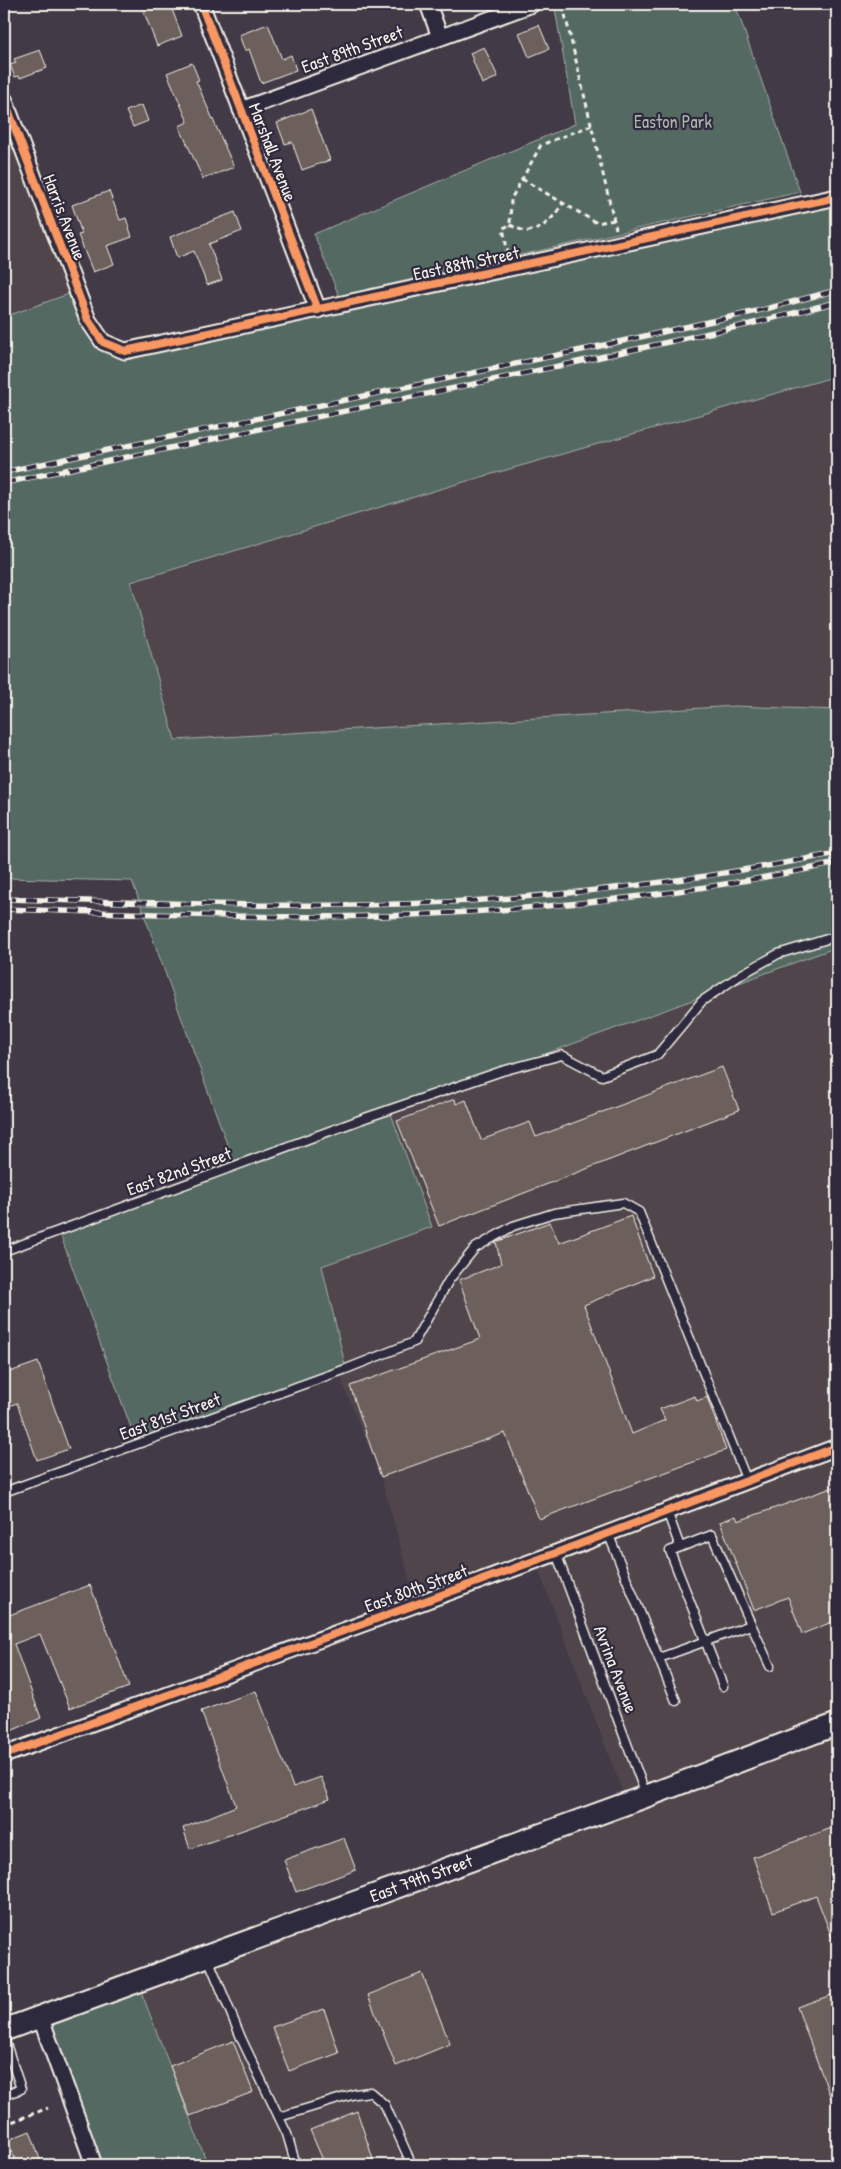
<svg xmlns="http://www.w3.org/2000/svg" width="841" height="2169" font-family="'Patrick Hand',sans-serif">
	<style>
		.built { fill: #4f454c }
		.green { fill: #546964; stroke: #a4ada6 }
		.building { fill: #6d605b; stroke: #f4f1e8 }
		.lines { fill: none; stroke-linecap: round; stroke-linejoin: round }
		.lane-casing { stroke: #f4f1e8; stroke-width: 11 }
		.street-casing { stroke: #f4f1e8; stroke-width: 19 }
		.secondary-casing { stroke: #f4f1e8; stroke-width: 25 }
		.path { stroke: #f4f1e8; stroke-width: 3; stroke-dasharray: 5 4; stroke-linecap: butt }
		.lane { stroke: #2f2a3d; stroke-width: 8 }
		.street { stroke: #2f2a3d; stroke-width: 15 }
		.secondary { stroke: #2f2a3d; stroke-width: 21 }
		.rail-casing { stroke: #f4f1e8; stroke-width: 5.5 }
		.rail { stroke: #2f2a3d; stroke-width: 4; stroke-dasharray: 11; stroke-linecap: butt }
		.cycleway-casing { stroke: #2f2a3d; stroke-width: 11 }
		.cycleway { stroke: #f99763; stroke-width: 8 }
		.labels { text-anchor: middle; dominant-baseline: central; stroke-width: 4.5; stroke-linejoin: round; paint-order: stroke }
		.street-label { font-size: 18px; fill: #f4f1e8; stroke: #2f2a3d }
		.park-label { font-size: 18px; fill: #acb4ad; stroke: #2f2a3d }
	</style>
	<rect width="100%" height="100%" fill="#423a46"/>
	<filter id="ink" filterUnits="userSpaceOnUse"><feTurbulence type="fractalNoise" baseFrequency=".02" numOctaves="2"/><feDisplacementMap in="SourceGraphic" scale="10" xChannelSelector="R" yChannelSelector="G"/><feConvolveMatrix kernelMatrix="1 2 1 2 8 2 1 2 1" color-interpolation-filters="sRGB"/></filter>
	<g filter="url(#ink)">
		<!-- built -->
		<g class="built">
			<path d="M 4,99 L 77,291 L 4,317 Z"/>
			<path d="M 837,357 L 837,2165 L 208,2165 L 137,1981 L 627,1803 L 535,1561 L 416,1604 L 381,1477 L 343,1385 L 322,1266 L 120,542 Z"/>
		</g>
		<!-- green -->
		<g class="green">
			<path d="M 568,4 L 735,4 L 800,192 L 339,296 L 314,234 L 575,124 L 555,9 Z"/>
			<path d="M 837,197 L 837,376 L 457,484 L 131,582 L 175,740 L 735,706 L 837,710 L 837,947 L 390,1111 L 432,1227 L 322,1266 L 346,1369 L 137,1444 L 59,1231 L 235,1166 L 132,881 L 4,878 L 4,317 L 77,291 L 88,320 L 125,351 Z"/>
			<path d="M 137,1981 L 208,2165 L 94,2165 L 40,2016 Z"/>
		</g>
		<!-- building -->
		<g class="building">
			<path d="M 150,4 L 170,4 L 182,36 L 157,46 L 142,7 Z"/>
			<path d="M 268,24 L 282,59 L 291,55 L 296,70 L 261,83 L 249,49 L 245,51 L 239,35 Z"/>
			<path d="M 539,25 L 549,49 L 529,57 L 519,33 Z"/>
			<path d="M 484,47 L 498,77 L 482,84 L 470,53 Z"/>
			<path d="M 40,50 L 47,68 L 20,78 L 19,76 L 15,77 L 10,65 L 16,63 L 14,59 Z"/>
			<path d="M 192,63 L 199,80 L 196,81 L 234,167 L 203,179 L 179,126 L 188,122 L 167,73 Z"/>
			<path d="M 142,105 L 148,121 L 133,127 L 126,111 Z"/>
			<path d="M 311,109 L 330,160 L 302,170 L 292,142 L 285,144 L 277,123 Z"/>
			<path d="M 109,191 L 120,220 L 126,218 L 132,237 L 107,246 L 114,264 L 93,272 L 78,235 L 82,234 L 72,205 Z"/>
			<path d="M 235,212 L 242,231 L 209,244 L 222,280 L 207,285 L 194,251 L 177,258 L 170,237 Z"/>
			<path d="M 722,1067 L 739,1110 L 439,1226 L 397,1121 L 455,1099 L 456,1104 L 466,1100 L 481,1140 L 530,1122 L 536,1137 Z"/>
			<path d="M 631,1216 L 653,1276 L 584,1305 L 632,1434 L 665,1420 L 660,1409 L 695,1396 L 697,1401 L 707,1397 L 726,1450 L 539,1519 L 505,1433 L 381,1477 L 350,1386 L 480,1339 L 459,1280 L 501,1264 L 496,1242 L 550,1222 L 559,1243 Z"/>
			<path d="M 38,1362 L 69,1449 L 37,1460 L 17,1403 L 4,1408 L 4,1374 Z"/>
			<path d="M 837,1486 L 837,1620 L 802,1634 L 788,1597 L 754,1610 L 720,1522 L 736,1516 L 738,1521 Z"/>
			<path d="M 90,1585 L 129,1687 L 70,1708 L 40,1634 L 14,1644 L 41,1718 L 11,1731 L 4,1709 L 4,1617 Z"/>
			<path d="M 256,1691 L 293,1787 L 321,1777 L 330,1799 L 190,1849 L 183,1828 L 236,1806 L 201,1711 Z"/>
			<path d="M 837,1826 L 837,1948 L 836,1948 L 816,1896 L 773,1912 L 753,1857 Z"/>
			<path d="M 344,1838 L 356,1870 L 296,1892 L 284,1860 Z"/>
			<path d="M 422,1973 L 450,2044 L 396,2066 L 368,1995 Z"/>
			<path d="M 837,1993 L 837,2112 L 836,2112 L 797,2007 Z"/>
			<path d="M 324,2009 L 339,2053 L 289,2071 L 272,2027 Z"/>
			<path d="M 233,2041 L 253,2092 L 190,2116 L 170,2066 Z"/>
			<path d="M 357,2111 L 375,2165 L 325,2165 L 310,2130 Z"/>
			<path d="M 30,2131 L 42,2165 L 17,2165 L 8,2140 Z"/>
		</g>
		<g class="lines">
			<!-- lane casing -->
			<g class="lane-casing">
				<g id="lane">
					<path d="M 4,1251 L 365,1118 L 502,1071 L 562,1055 L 602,1076 L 657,1055 L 702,1001 L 742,974 L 778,954 L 837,936"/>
					<path d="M 4,1492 L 346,1369 L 414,1342 L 449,1280 L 475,1248 L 513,1226 L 554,1213 L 623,1203 L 639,1212 L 747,1481"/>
					<path d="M 667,1511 L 680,1547"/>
					<path d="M 608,1533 L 676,1701"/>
					<path d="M 556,1553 L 646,1795"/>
					<path d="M 750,1622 L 770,1666"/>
					<path d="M 659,1658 L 748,1626 L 750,1622 L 712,1535 L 670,1551 L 723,1686"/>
					<path d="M 208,1958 L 242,2040 L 287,2134 L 296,2165"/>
					<path d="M 4,2038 L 21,2089 L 4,2095"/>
					<path d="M 279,2117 L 355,2094 L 370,2092 L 385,2105 L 412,2165"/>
				</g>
			</g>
			<!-- street casing -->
			<g class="street-casing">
				<g id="street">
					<path d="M 201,4 L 318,310"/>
					<path d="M 428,4 L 440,37"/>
					<path d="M 4,99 L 88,320 L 103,342 L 125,351 L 837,197"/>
					<path d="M 241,110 L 532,4"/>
					<path d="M 4,1755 L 556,1553 L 837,1447"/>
					<path d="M 40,2016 L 94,2165"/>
				</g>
			</g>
			<!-- secondary casing -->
			<g class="secondary-casing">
				<path id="secondary" d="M 4,2030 L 647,1796 L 837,1724"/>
			</g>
			<!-- path -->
			<g class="path">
				<path d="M 563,6 L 616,229"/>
				<path d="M 522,179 L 597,223 L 614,220"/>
				<path d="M 510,225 C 515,227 523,232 529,231 C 544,230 556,214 563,203"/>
				<path d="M 508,254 L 503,228 L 510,225 L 511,199 L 541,145 L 592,125"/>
				<path d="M 4,2125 L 48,2108"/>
			</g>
			<!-- lane -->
			<use href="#lane" class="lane"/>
			<!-- street -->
			<use href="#street" class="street"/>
			<!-- secondary -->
			<use href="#secondary" class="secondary"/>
			<!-- rail casing -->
			<g class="rail-casing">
				<g id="rail">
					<path d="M 4,472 L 591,348 L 766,309 L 837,290"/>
					<path d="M 4,483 L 573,363 L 750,324 L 837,302"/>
					<path d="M 4,899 C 145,902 287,909 428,903 C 566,897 702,880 837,853"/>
					<path d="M 4,909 C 130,913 256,919 382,916 C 535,911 688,895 837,863"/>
				</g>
			</g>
			<!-- rail -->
			<use href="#rail" class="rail"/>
			<!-- cycleway casing -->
			<g class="cycleway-casing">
				<g id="cycleway">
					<path d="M 201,4 L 318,310"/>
					<path d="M 4,99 L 88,320 L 103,342 L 125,351 L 837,197"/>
					<path d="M 4,1755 L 556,1553 L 837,1447"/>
				</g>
			</g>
			<!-- cycleway -->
			<use href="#cycleway" class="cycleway"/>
		</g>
	</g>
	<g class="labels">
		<!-- street labels -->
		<g class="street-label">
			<text transform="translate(352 49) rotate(-20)">East 89th Street</text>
			<text transform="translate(273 152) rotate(69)">Marshall Avenue</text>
			<text transform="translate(65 217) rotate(69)">Harris Avenue</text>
			<text transform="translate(466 263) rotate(-12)">East 88th Street</text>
			<text transform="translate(179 1171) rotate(-20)">East 82nd Street</text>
			<text transform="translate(170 1416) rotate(-20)">East 81st Street</text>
			<text transform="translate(416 1588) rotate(-20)">East 80th Street</text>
			<text transform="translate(616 1669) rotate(69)">Avrina Avenue</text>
			<text transform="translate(421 1878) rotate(-20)">East 79th Street</text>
		</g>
		<!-- park labels -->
		<g class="park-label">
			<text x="673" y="121">Easton Park</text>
		</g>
	</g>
	<!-- margin -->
	<rect width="841" height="2169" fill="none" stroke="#2f2a3d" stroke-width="20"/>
	<rect x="10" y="10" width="821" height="2149" fill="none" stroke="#f4f1e8" stroke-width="2" filter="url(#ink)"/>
</svg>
